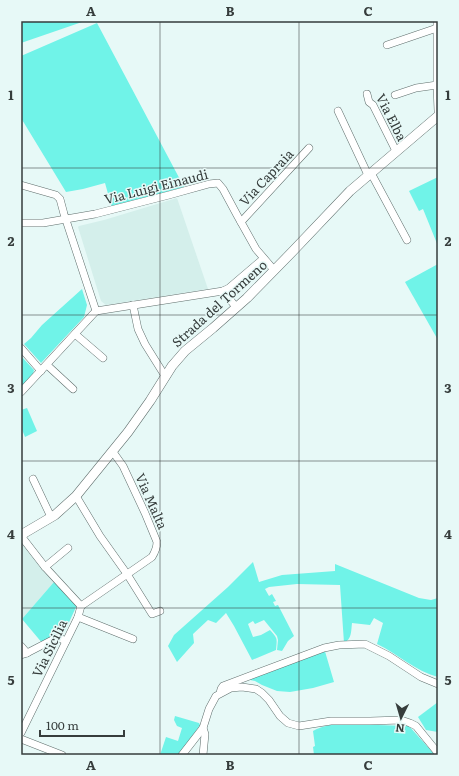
<svg xmlns="http://www.w3.org/2000/svg" width="459" height="776" font-family="Literata,serif">
	<style>
		.built { fill: #d4efeb }
		.green { fill: #70f3e8 }
		.lines { fill: none; stroke-linecap: round; stroke-linejoin: round }
		.street-casing { stroke: #5f6e6c; stroke-width: 8 }
		.secondary-casing { stroke: #5f6e6c; stroke-width: 10 }
		.street { stroke: #fff; stroke-width: 7 }
		.secondary { stroke: #fff; stroke-width: 9 }
		.grid { fill: none; stroke: #363d3c; stroke-width: 1; stroke-opacity: 0.55 }
		.labels { text-anchor: middle; dominant-baseline: central; stroke-width: 3; stroke-linejoin: round; paint-order: stroke }
		.street-label { font-size: 13px; fill: #363d3c; stroke: #e7f9f7 }
		.neatline { fill: none; stroke: #363d3c; stroke-width: 1.5 }
		.grid-label { font-size: 13px; text-anchor: middle; font-weight: bold; fill: #363d3c }
	</style>
	<rect width="100%" height="100%" fill="#e7f9f7"/>
	<!-- built -->
	<g class="built">
		<path d="M 177,198 L 208,289 L 106,305 L 101,301 L 78,227 L 79,226 L 104,220 Z"/>
		<path d="M 22,546 L 25,546 L 49,572 L 47,575 L 54,582 L 22,619 L 21,547 Z"/>
	</g>
	<!-- green -->
	<g class="green">
		<path d="M 21,21 L 85,21 L 21,43 Z"/>
		<path d="M 97,23 L 184,187 L 112,208 L 105,183 L 83,189 L 66,192 L 21,118 L 21,56 Z"/>
		<path d="M 438,177 L 438,246 L 423,209 L 419,211 L 409,191 Z"/>
		<path d="M 438,264 L 438,340 L 405,282 Z"/>
		<path d="M 82,289 L 87,305 L 84,317 L 41,363 L 24,344 L 31,338 L 42,325 Z"/>
		<path d="M 21,356 L 34,370 L 33,374 L 21,387 Z"/>
		<path d="M 27,408 L 37,431 L 25,437 L 21,427 L 21,410 Z"/>
		<path d="M 253,562 L 259,582 L 282,575 L 335,571 L 335,564 L 419,598 L 431,600 L 438,598 L 438,677 C 415,671 398,654 377,644 L 383,623 L 374,618 L 370,625 L 352,623 C 351,631 352,639 344,643 L 340,585 L 297,584 L 269,587 L 265,589 L 269,596 L 272,594 L 276,601 L 273,602 L 275,606 L 278,605 L 294,636 L 288,641 L 282,651 L 277,650 L 278,640 L 277,636 L 264,620 L 255,624 L 253,621 L 248,624 L 253,637 L 261,635 L 270,630 C 278,639 277,638 276,650 L 252,660 L 234,626 L 226,613 L 216,623 L 208,620 L 193,634 L 194,643 L 177,662 L 168,646 L 174,635 L 228,587 Z"/>
		<path d="M 54,582 L 56,584 L 60,584 L 77,605 L 65,631 L 63,633 L 43,644 L 22,619 Z"/>
		<path d="M 324,648 L 334,682 L 313,688 L 290,692 L 277,691 L 262,685 L 255,681 L 245,679 Z"/>
		<path d="M 438,702 L 438,732 L 426,730 L 418,717 Z"/>
		<path d="M 175,716 L 199,723 L 200,725 L 179,755 L 160,755 L 166,737 L 178,741 L 182,728 L 177,726 L 174,720 Z"/>
		<path d="M 346,724 L 409,726 L 435,755 L 314,755 L 313,747 L 315,746 L 313,731 C 323,725 335,724 346,724 Z"/>
	</g>
	<g class="lines">
		<!-- street casing -->
		<g class="street-casing">
			<g id="street">
				<path d="M 437,21 L 437,85 L 438,111"/>
				<path d="M 387,45 L 437,28"/>
				<path d="M 367,94 L 369,102 L 373,105 L 396,151"/>
				<path d="M 395,95 L 416,88 L 437,85"/>
				<path d="M 338,111 L 368,175"/>
				<path d="M 371,173 L 407,240"/>
				<path d="M 21,185 L 56,195 L 60,199 L 64,214 L 96,311 L 223,291 L 229,288 L 263,259"/>
				<path d="M 241,222 L 309,148"/>
				<path d="M 21,223 L 43,223 L 95,214 L 169,195 L 209,184 L 218,183 L 223,189 L 237,215 L 256,249 L 274,270"/>
				<path d="M 223,291 L 236,307"/>
				<path d="M 133,305 L 138,329 L 145,344 L 165,376"/>
				<path d="M 75,334 L 103,358"/>
				<path d="M 21,348 L 41,371"/>
				<path d="M 47,365 L 73,389"/>
				<path d="M 21,392 L 96,311"/>
				<path d="M 33,479 L 51,517"/>
				<path d="M 76,496 L 100,536 L 127,574 L 152,614 L 160,611"/>
				<path d="M 21,536 L 45,567 L 81,606 L 78,617 L 21,733"/>
				<path d="M 45,567 L 68,548"/>
				<path d="M 81,606 L 152,557 C 155,552 157,548 157,542 L 145,513 L 123,466 L 113,452"/>
				<path d="M 78,617 L 133,639"/>
				<path d="M 21,646 L 27,653"/>
				<path d="M 21,655 L 27,653 L 56,638 L 59,638 L 66,641"/>
				<path d="M 220,693 L 221,689 L 223,686 L 324,648 L 339,645 L 365,644 L 389,656 L 421,677 L 438,684"/>
				<path d="M 21,739 L 62,755"/>
				<path d="M 182,755 L 203,728 L 209,709 L 216,696 L 231,688 L 242,687 L 256,689 L 262,693 L 269,700 L 280,716 L 288,723 L 299,726 L 331,721 L 370,721 L 401,720 L 410,723 L 416,726 L 438,753"/>
				<path d="M 203,755 L 205,734 L 203,728"/>
			</g>
		</g>
		<!-- secondary casing -->
		<g class="secondary-casing">
			<path id="secondary" d="M 21,535 L 55,515 L 76,496 L 128,432 L 150,401 L 172,366 L 185,351 L 213,328 L 247,298 L 292,252 L 350,191 L 438,116"/>
		</g>
		<!-- street -->
		<use href="#street" class="street"/>
		<!-- secondary -->
		<use href="#secondary" class="secondary"/>
	</g>
	<!-- grid -->
	<path class="grid" d="M 160,21 L 160,755M 299,21 L 299,755M 21,168 L 438,168M 21,315 L 438,315M 21,461 L 438,461M 21,608 L 438,608"/>
	<g class="labels">
		<!-- street labels -->
		<g class="street-label">
			<text transform="translate(392 117) rotate(63)">Via Elba</text>
			<text transform="translate(266 177) rotate(-47)">Via Capraia</text>
			<text transform="translate(156 186) rotate(-14)">Via Luigi Einaudi</text>
			<text transform="translate(219 303) rotate(-42)">Strada del Tormeno</text>
			<text transform="translate(152 501) rotate(66)">Via Malta</text>
			<text transform="translate(49 648) rotate(-64)">Via Sicilia</text>
		</g>
	</g>
	<!-- border -->
	<rect width="459" height="776" fill="none" stroke="#e7f9f7" stroke-width="44"/>
	<!-- north arrow -->
	<g transform="translate(401 718) rotate(185)" stroke="#e7f9f7" stroke-width="3" paint-order="stroke">
	<path d="M0-3L7 15L0 10L-7 15Z" fill="#363d3c"/>
	<text y="-6" font-size="11" font-weight="bold" text-anchor="middle" fill="#363d3c">N</text>
	</g>
	<!-- scale -->
	<path d="M40 730v6h84v-6" fill="none" stroke="#363d3c" stroke-width="2"/>
	<text x="46" y="730" font-size="12" fill="#363d3c" stroke="#e7f9f7" stroke-width="3" paint-order="stroke">100 m</text>
	<rect x="22" y="22" width="415" height="732" class="neatline"/>
	<g class="grid-label">
		<text x="91" y="16">A</text>
		<text x="230" y="16">B</text>
		<text x="368" y="16">C</text>
		<text x="11" y="100">1</text>
		<text x="448" y="100">1</text>
		<text x="11" y="246">2</text>
		<text x="448" y="246">2</text>
		<text x="11" y="393">3</text>
		<text x="448" y="393">3</text>
		<text x="11" y="539">4</text>
		<text x="448" y="539">4</text>
		<text x="11" y="685">5</text>
		<text x="448" y="685">5</text>
		<text x="91" y="770">A</text>
		<text x="230" y="770">B</text>
		<text x="368" y="770">C</text>
	</g>
</svg>
